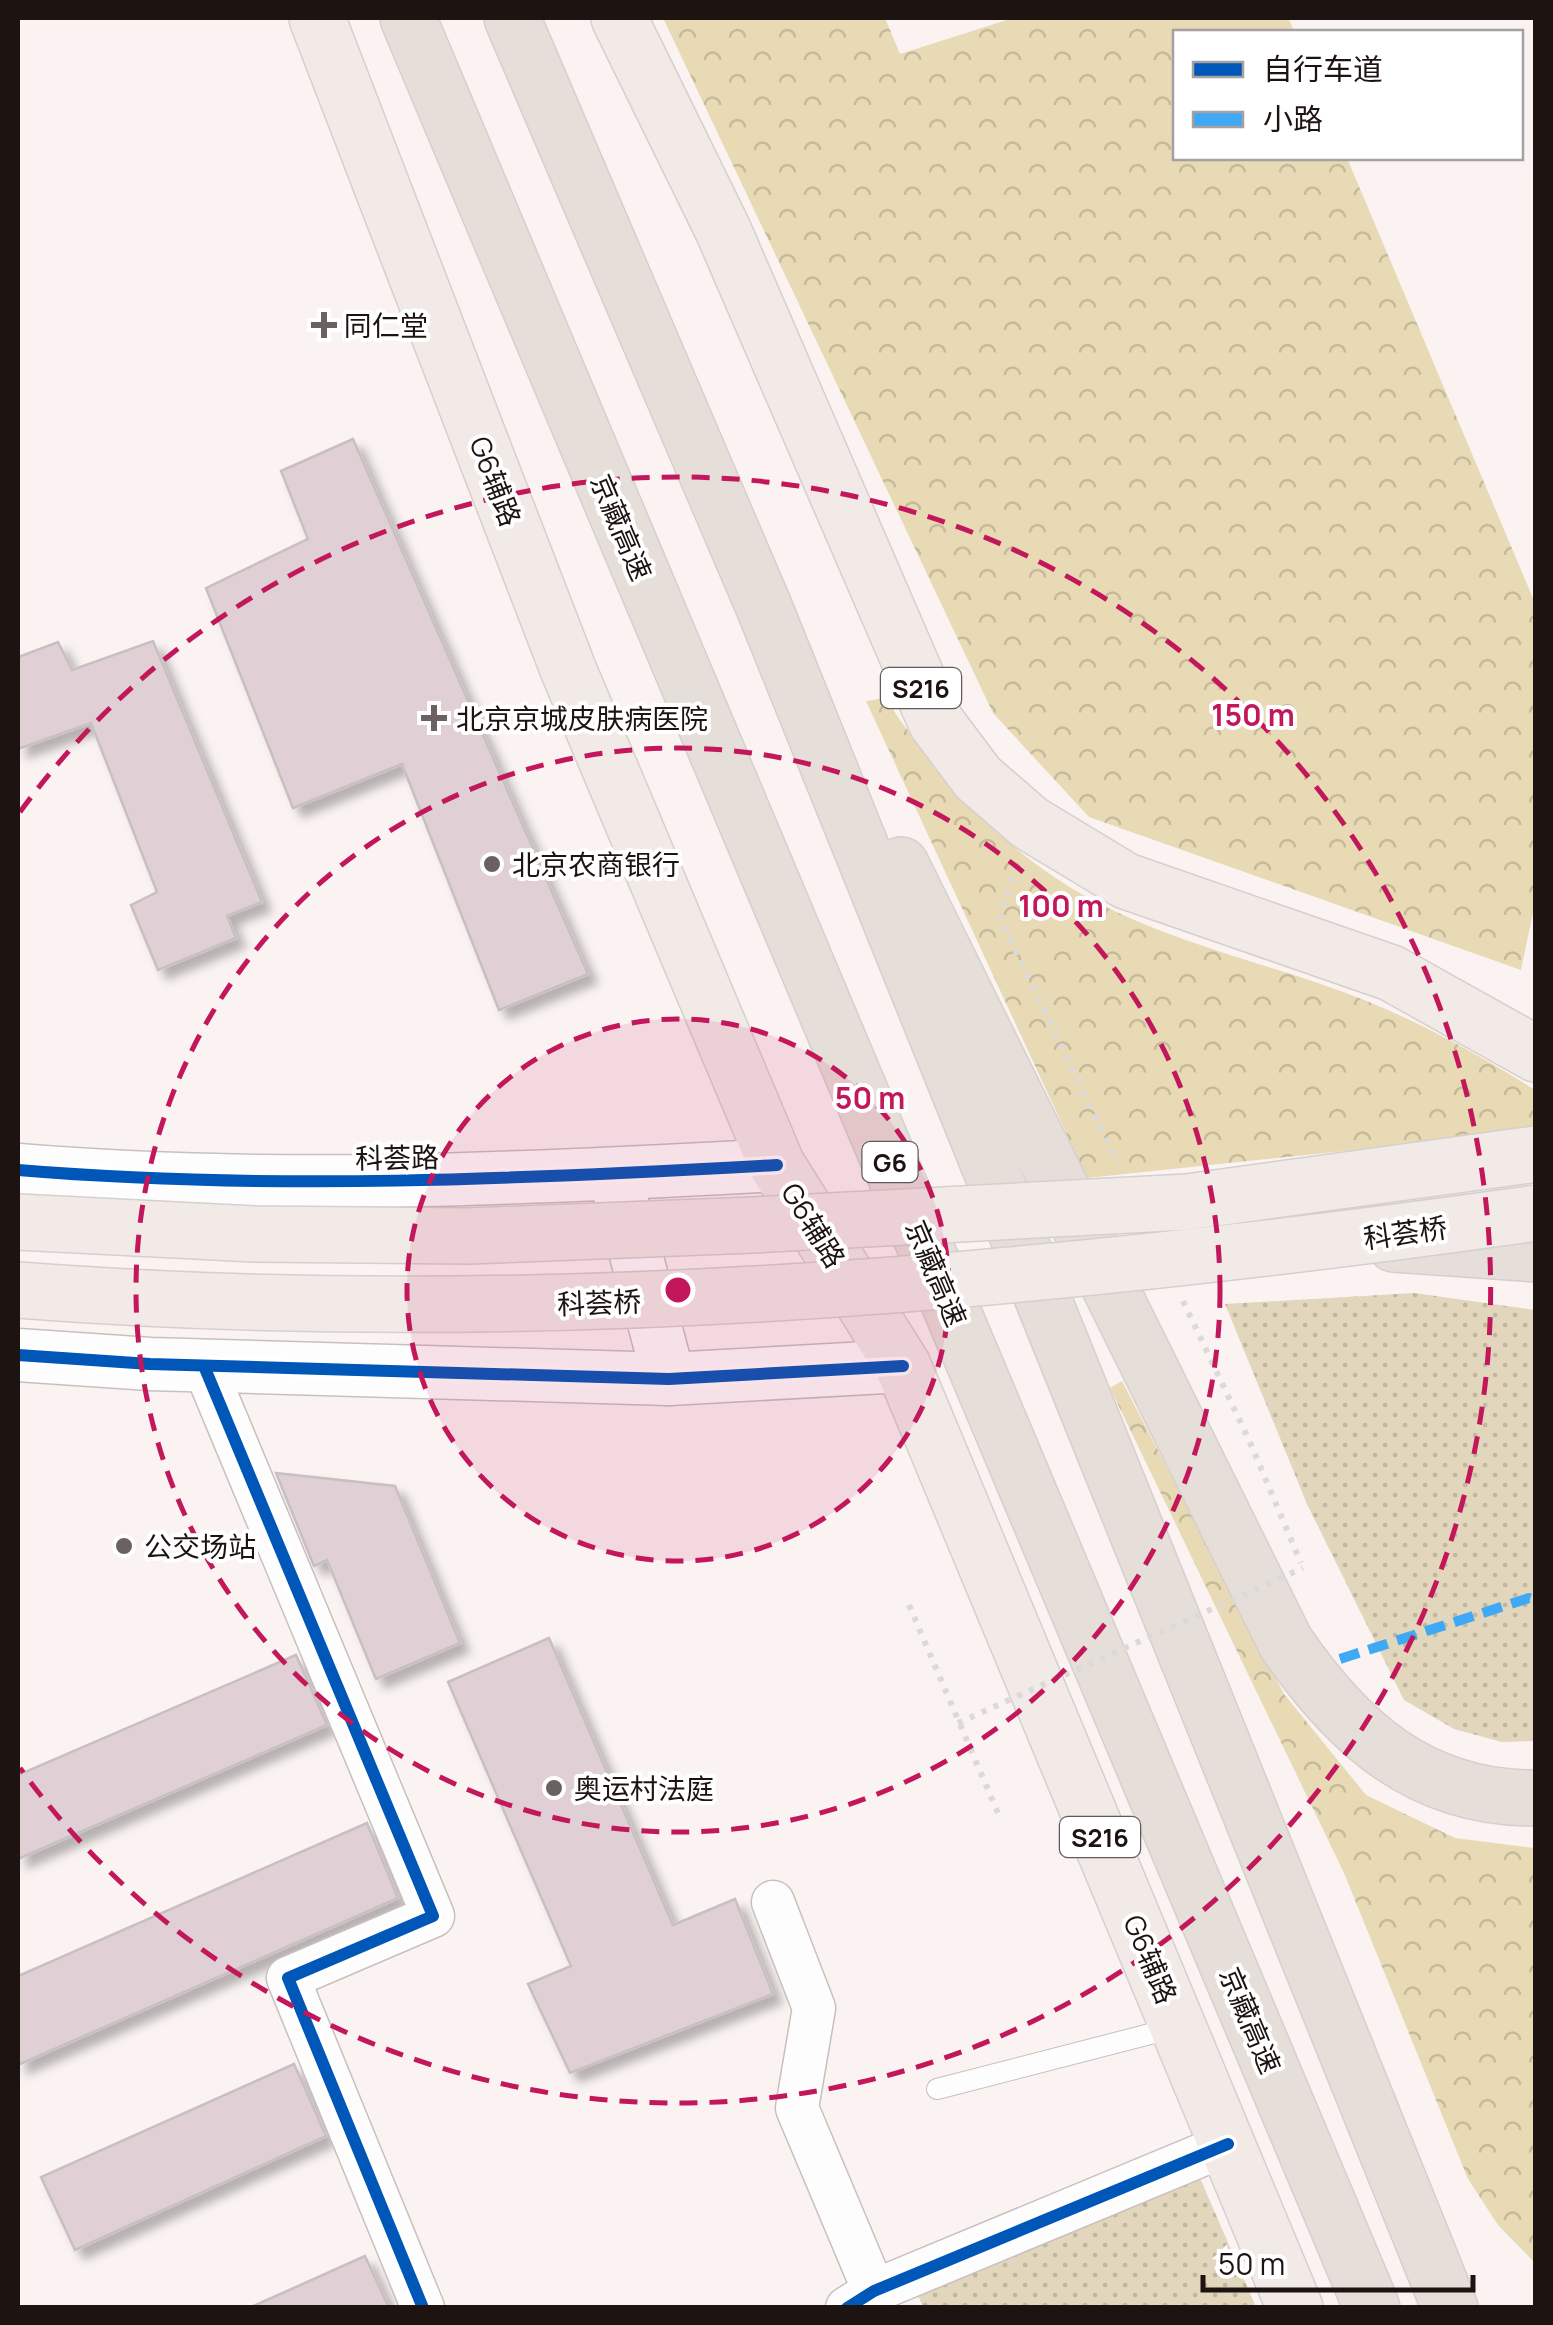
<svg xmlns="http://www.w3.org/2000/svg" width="1553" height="2325" font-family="Manrope,'Noto Sans SC',sans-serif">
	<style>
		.grass { fill: url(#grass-dots) }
		.forest { fill: url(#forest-crowns) }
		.building { fill: #e0cfd4; stroke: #c8bfc1; stroke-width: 2.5; filter: url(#shadow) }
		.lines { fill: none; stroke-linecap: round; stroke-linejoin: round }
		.service-casing { stroke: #c8c0bf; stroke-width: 22 }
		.minor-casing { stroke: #c8c0bf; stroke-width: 45 }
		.tertiary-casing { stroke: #c8c0bf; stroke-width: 55 }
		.primary-casing { stroke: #d5d0cf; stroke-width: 58 }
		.motorway-casing { stroke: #d5d0cf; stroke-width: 58 }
		.path { stroke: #dcdad9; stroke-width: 6; stroke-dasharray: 5 8; stroke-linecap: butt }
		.service { stroke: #fefdfd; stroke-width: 20 }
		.minor { stroke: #fefdfd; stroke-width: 42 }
		.tertiary { stroke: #fefdfd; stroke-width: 52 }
		.primary { stroke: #f1eae6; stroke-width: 55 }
		.motorway { stroke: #e6ded8; stroke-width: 55 }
		.primary-bridge-casing { stroke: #d5d0cf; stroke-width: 58; stroke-linecap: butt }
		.path-bridge { stroke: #dcdad9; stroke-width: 6; stroke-dasharray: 5 8; stroke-linecap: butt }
		.primary-bridge { stroke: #f1eae6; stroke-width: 55 }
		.quiet { stroke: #3fa9f5; stroke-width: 10; stroke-dasharray: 20 10; stroke-linecap: butt }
		.cycleway-casing { stroke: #fff; stroke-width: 19 }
		.cycleway { stroke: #0057b8; stroke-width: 12 }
		.ring { fill: none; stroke: #c2185b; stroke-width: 5; stroke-dasharray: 18 12 }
		.poi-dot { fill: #6a6160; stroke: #fff; stroke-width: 4 }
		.labels { text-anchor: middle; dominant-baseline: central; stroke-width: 8; stroke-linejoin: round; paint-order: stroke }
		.shield { fill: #fff; stroke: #615a58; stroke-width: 2.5 }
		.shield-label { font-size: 25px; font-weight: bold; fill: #1d1311 }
		.poi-label { font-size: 28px; fill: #1d1311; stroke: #fff; text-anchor: start }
		.street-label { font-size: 28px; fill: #1d1311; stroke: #fff }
		.centre { fill: #c2185b; stroke: #fff; stroke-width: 5 }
		.ring-label { font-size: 30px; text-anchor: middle; font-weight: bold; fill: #c2185b; stroke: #fff; stroke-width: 8; stroke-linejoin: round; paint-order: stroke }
	</style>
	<defs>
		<pattern id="grass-dots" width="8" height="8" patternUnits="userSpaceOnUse" patternTransform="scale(2.5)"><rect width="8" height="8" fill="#e2d6bc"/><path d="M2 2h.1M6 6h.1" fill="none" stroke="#c1b7a1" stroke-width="1.8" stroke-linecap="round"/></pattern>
		<pattern id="forest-crowns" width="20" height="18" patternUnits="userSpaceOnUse" patternTransform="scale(2.5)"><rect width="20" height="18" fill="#e8dab5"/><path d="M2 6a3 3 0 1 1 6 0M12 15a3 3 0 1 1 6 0" fill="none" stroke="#c7ba9b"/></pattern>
		<filter id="shadow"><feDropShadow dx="9" dy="9" stdDeviation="5" flood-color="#0004"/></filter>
	</defs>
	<rect width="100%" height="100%" fill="#faf3f2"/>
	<!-- grass -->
	<g class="grass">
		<path d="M 1414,1293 L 1535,1310 L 1535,1741 L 1502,1742 L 1454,1729 L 1404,1700 L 1307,1504 L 1225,1304 Z"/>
		<path d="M 1196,2169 L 1256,2307 L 923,2307 L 915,2288 Z"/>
	</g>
	<!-- forest -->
	<g class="forest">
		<path d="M 663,18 L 885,18 L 900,54 L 1013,18 L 1288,18 L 1295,32 L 1176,32 L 1176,158 L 1347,158 L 1535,603 L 1536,898 L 1521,970 L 1089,817 L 993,713 Z"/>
		<path d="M 885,698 C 930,765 977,822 1044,870 C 1133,934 1245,956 1346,993 C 1413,1018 1475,1052 1535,1090 L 1535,1131 L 1087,1178 L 866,701 Z"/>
		<path d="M 1122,1381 L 1284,1694 L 1366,1795 L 1455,1838 L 1535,1848 L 1535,2263 L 1498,2225 L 1468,2179 L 1344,1873 L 1110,1388 Z"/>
	</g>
	<!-- building -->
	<g class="building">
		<path d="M 353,439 L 588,974 L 499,1010 L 402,764 L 293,808 L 206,588 L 308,539 L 281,471 Z"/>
		<path d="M 153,641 L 262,902 L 227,916 L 236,938 L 158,970 L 131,905 L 157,892 L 91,723 L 18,749 L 18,657 L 58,642 L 72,670 Z"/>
		<path d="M 276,1473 L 395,1486 L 460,1643 L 376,1679 L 327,1560 L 314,1566 Z"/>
		<path d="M 549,1638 L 673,1925 L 735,1899 L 773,1994 L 570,2073 L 528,1984 L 571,1966 L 448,1682 Z"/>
		<path d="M 296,1655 L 327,1725 L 18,1859 L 18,1775 Z"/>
		<path d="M 367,1823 L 398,1898 L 18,2065 L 18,1976 Z"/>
		<path d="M 294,2064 L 326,2136 L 75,2250 L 41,2177 Z"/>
		<path d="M 365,2256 L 389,2308 L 249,2308 Z"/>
	</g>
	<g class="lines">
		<!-- service casing -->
		<g class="service-casing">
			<path id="service" d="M 937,2089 L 1177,2027"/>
		</g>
		<!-- minor casing -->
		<g class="minor-casing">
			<g id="minor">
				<path d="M 204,1366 L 433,1916 L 288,1978 L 423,2308"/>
				<path d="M 773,1902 L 814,2008 L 797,2108 L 874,2291"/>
				<path d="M 847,2308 L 874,2291 L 1228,2144"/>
			</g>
		</g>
		<!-- tertiary casing -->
		<g class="tertiary-casing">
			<g id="tertiary">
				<path d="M 18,1170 C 271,1191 523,1179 777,1165"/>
				<path d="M 618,1187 L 669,1379"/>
				<path d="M 18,1355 L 150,1364 L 669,1379 L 903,1366"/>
			</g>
		</g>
		<!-- primary casing -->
		<g class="primary-casing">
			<g id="primary">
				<path d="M 317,18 L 568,669 L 777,1165 L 903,1366 L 1295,2308"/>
				<path d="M 619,18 L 723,230 L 936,722 L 978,778 L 1030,823 L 1126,881 L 1391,973 L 1536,1054"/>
			</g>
		</g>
		<!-- motorway casing -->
		<g class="motorway-casing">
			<g id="motorway">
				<path d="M 408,18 L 1372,2308"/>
				<path d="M 512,18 L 764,607 L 1450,2308"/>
				<path d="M 901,865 L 1286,1643 C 1348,1733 1420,1799 1536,1798"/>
				<path d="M 1394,1244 L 1536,1254"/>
			</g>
		</g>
		<!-- path -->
		<g class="path">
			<path d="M 1016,865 L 1000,918 L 1117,1163"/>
			<path d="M 1183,1301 L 1249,1440 L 1301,1563"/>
			<path d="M 909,1605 L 1000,1818"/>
		</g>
		<!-- service -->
		<use href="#service" class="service"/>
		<!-- minor -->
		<use href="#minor" class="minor"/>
		<!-- tertiary -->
		<use href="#tertiary" class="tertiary"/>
		<!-- primary -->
		<use href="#primary" class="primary"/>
		<!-- motorway -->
		<use href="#motorway" class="motorway"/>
		<!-- primary-bridge casing -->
		<g class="primary-bridge-casing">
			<g id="primary-bridge">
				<path d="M 18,1222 L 255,1234 L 468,1236 L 753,1225 L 1187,1202 L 1536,1154"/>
				<path d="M 18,1290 C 525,1329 1032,1284 1536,1213"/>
			</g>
		</g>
		<!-- path-bridge -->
		<path class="path-bridge" d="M 958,1723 L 1303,1568"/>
		<!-- primary-bridge -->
		<use href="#primary-bridge" class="primary-bridge"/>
		<!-- quiet -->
		<path class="quiet" d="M 1340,1659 L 1529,1598 L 1536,1600"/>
		<!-- cycleway casing -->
		<g class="cycleway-casing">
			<g id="cycleway">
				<path d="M 18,1170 C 271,1191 523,1179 777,1165"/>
				<path d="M 18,1355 L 150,1364 L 669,1379 L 903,1366"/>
				<path d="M 204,1366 L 433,1916 L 288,1978 L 423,2308"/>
				<path d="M 847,2308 L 874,2291 L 1228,2144"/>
			</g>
		</g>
		<!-- cycleway -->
		<use href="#cycleway" class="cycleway"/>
	</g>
	<!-- distance rings -->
	<circle cx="678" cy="1290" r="271" fill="#c2185b" fill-opacity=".12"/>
	<g class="ring">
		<circle cx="678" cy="1290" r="271"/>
		<circle cx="678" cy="1290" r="542"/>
		<path d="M20 812A813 813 0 1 1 20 1768"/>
	</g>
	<!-- markers -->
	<g class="poi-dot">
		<path d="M319 310h10v10h10v10h-10v10h-10v-10h-10v-10h10z"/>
		<path d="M429 703h10v10h10v10h-10v10h-10v-10h-10v-10h10z"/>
		<circle cx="492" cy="864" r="10"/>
		<circle cx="124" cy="1546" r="10"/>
		<circle cx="554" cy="1788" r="10"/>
	</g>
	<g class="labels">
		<!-- shield labels -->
		<g class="shield">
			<rect x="881" y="668" width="80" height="40" rx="8"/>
			<rect x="862.5" y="1142" width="55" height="40" rx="8"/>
			<rect x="1060" y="1817" width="80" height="40" rx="8"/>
		</g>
		<g class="shield-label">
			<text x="921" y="688">S216</text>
			<text x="890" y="1162">G6</text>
			<text x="1100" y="1837">S216</text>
		</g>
		<!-- poi labels -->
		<g class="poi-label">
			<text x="344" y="325">同仁堂</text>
			<text x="456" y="718">北京京城皮肤病医院</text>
			<text x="512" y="864">北京农商银行</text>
			<text x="144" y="1546">公交场站</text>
			<text x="574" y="1788">奥运村法庭</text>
		</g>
		<!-- street labels -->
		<g class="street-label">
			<text transform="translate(496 481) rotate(69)">G6辅路</text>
			<text transform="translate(622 527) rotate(67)">京藏高速</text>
			<text transform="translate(397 1157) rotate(-1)">科荟路</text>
			<text transform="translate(814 1225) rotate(58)">G6辅路</text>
			<text transform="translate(1405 1232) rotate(-8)">科荟桥</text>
			<text transform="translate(937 1273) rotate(67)">京藏高速</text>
			<text transform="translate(599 1302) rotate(-2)">科荟桥</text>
			<text transform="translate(1151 1959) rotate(67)">G6辅路</text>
			<text transform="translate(1251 2020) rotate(67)">京藏高速</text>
		</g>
	</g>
	<circle cx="678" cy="1290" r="15" class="centre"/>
	<g class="ring-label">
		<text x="1253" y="726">150 m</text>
		<text x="1061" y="917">100 m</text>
		<text x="870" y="1109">50 m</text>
	</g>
	<!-- border -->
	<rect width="1553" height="2325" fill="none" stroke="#1d1311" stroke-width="40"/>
	<!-- legend -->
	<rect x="1173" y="30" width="350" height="130" fill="#ffffff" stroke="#a5a1a0" stroke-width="2.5"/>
	<rect x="1193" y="62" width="50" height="15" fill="#0057b8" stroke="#a5a1a0" stroke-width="2.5"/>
	<text x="1263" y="80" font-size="30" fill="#1d1311">自行车道</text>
	<rect x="1193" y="112" width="50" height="15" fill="#3fa9f5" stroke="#a5a1a0" stroke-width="2.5"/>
	<text x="1263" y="130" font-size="30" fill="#1d1311">小路</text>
	<!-- scale -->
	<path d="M1203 2275v15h270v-15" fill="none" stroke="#1d1311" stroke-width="5"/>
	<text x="1218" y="2275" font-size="30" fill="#1d1311" stroke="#ffffff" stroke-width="8" paint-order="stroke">50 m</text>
</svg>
